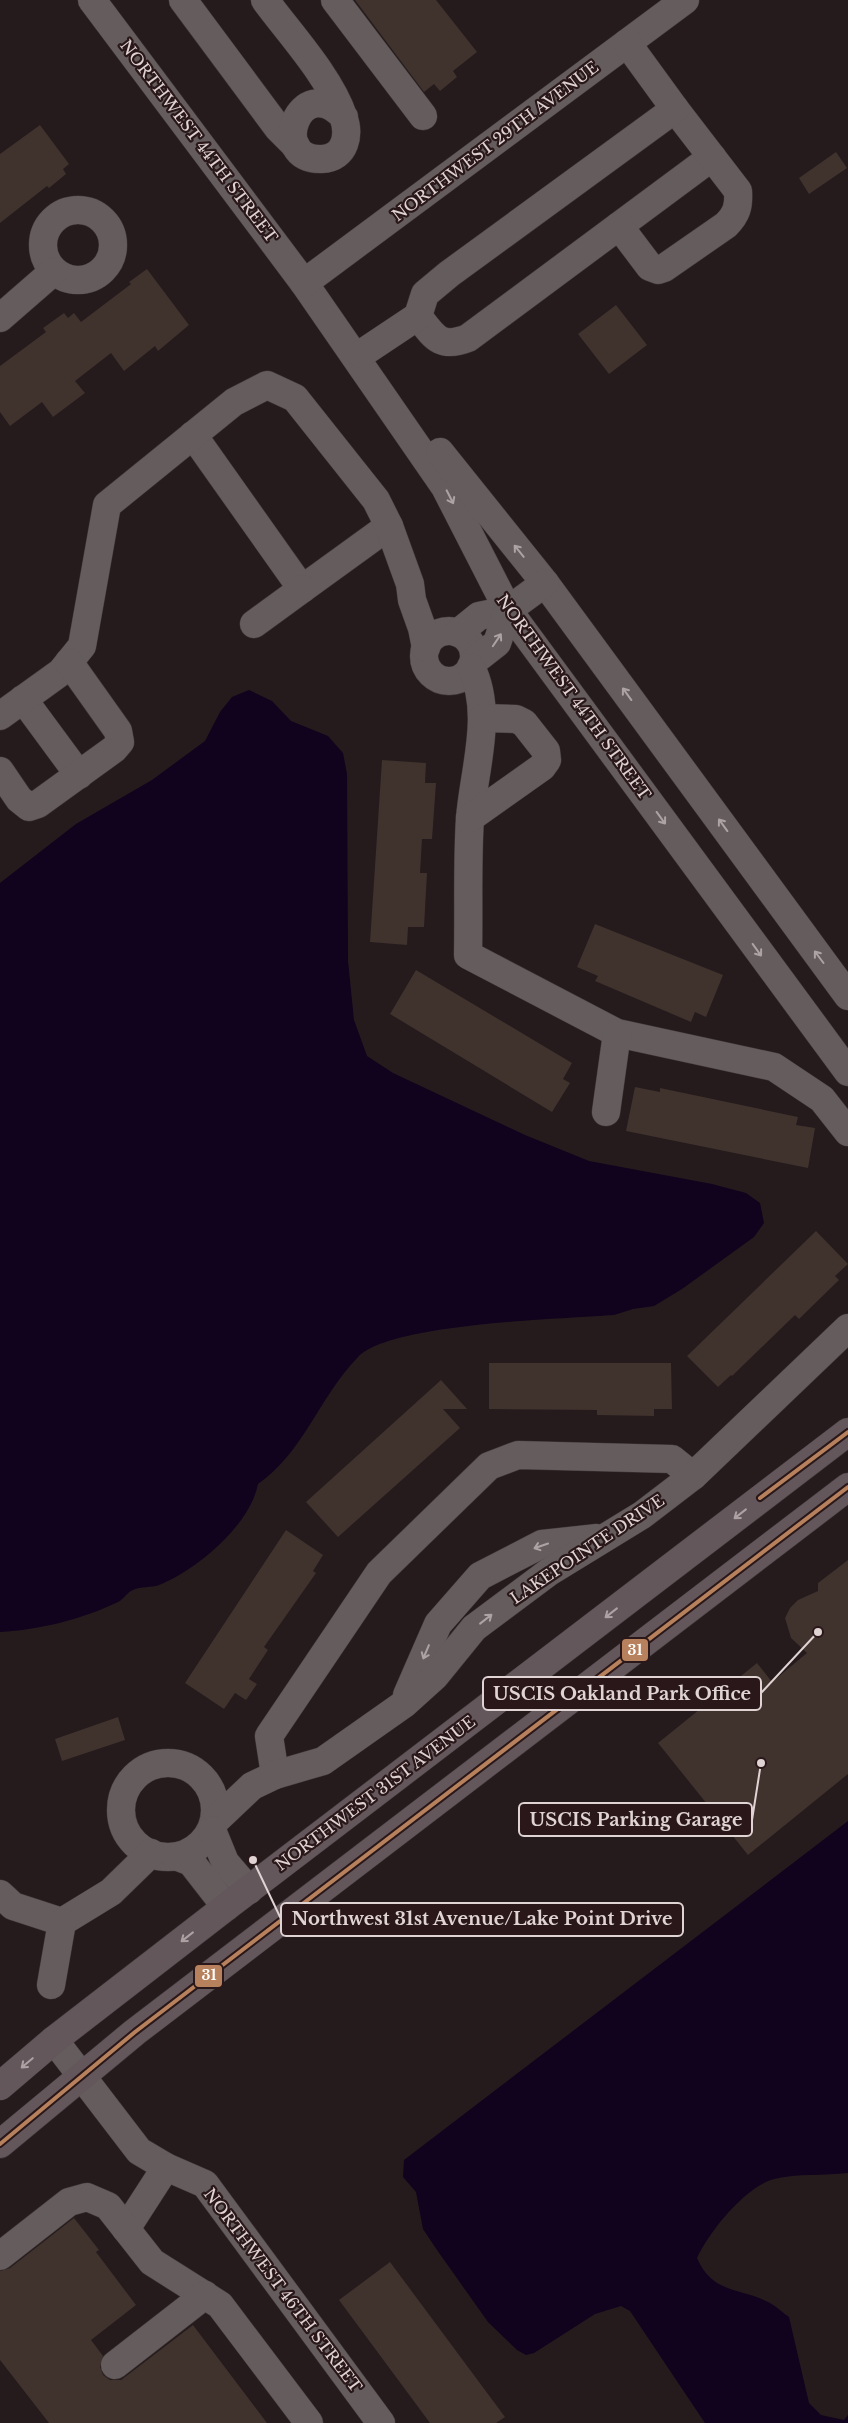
<svg xmlns="http://www.w3.org/2000/svg" width="848" height="2423" font-family="'Libre Baskerville',serif">
	<style>
		.water { fill: #11021e }
		.building { fill: #40322d }
		.lines { fill: none; stroke-linecap: round; stroke-linejoin: round }
		.minor-casing { stroke: #3f3738; stroke-width: 29 }
		.major-casing { stroke: #3f3738; stroke-width: 29 }
		.minor { stroke: #645c5d; stroke-width: 28 }
		.major { stroke: #64575c; stroke-width: 28 }
		.bus-1-casing { stroke: #291719; stroke-width: 8 }
		.bus-1 { stroke: #b6815c; stroke-width: 4 }
		.oneway { stroke: #aea3a4 }
		.oneway2 { stroke: #aea1a4 }
		.labels { text-anchor: middle; dominant-baseline: central; stroke-width: 4.5; stroke-linejoin: round; paint-order: stroke }
		.street-label { font-size: 16px; fill: #e0d3d4; stroke: #291719 }
		.leader { fill: none; stroke: #e0d3d4; stroke-width: 2 }
		.callout-dot { fill: #e0d3d4; stroke: #291719; stroke-width: 2 }
		.callout { fill: #291719; stroke: #e0d3d4; stroke-width: 2 }
		.callout-label { font-size: 18px; text-anchor: middle; font-weight: bold; fill: #e0d3d4 }
		.line-badge { stroke: #291719; stroke-width: 2 }
		.badge-label { font-size: 14px; text-anchor: middle; font-weight: bold; fill: #fff }
	</style>
	<rect width="100%" height="100%" fill="#251b1c"/>
	<!-- water -->
	<g class="water">
		<path d="M 249,690 L 272,701 L 291,721 L 328,736 L 343,753 L 347,774 L 348,961 L 354,1020 L 367,1056 L 393,1073 L 525,1135 L 589,1161 L 712,1184 L 746,1193 L 760,1203 L 764,1223 L 754,1237 L 682,1289 L 654,1306 L 633,1309 L 614,1315 C 563,1319 391,1323 358,1357 C 319,1397 304,1452 258,1484 C 250,1525 197,1570 159,1585 C 151,1588 141,1586 133,1590 C 127,1592 124,1599 118,1602 C 83,1619 39,1630 0,1632 L 0,883 L 76,824 L 152,780 L 205,741 L 220,712 L 232,697 Z"/>
		<path d="M 848,1821 L 848,2173 C 824,2176 797,2173 774,2179 C 745,2187 709,2232 697,2258 C 713,2295 741,2287 770,2303 C 777,2307 783,2313 789,2317 L 809,2403 L 821,2415 L 844,2420 L 848,2415 L 848,2423 L 705,2423 L 630,2311 L 621,2306 L 595,2314 L 534,2353 L 526,2355 L 517,2350 L 488,2322 L 437,2250 L 423,2229 L 416,2192 L 403,2177 L 404,2160 Z"/>
	</g>
	<!-- building -->
	<g class="building">
		<path d="M 355,0 L 436,0 L 477,52 L 453,71 L 457,77 L 440,91 L 434,84 L 424,92 Z"/>
		<path d="M 40,125 L 69,164 L 63,169 L 66,174 L 49,188 L 47,186 L 0,223 L 0,154 Z"/>
		<path d="M 836,152 L 847,168 L 809,194 L 799,178 Z"/>
		<path d="M 147,269 L 189,325 L 158,351 L 155,346 L 124,371 L 111,353 L 75,381 L 85,393 L 53,417 L 42,402 L 10,426 L 0,412 L 0,366 L 46,332 L 43,328 L 64,313 L 68,318 L 74,313 L 81,322 L 131,284 L 129,282 Z"/>
		<path d="M 616,305 L 647,345 L 609,374 L 578,334 Z"/>
		<path d="M 382,760 L 426,763 L 425,783 L 436,783 L 432,839 L 422,839 L 420,873 L 427,873 L 424,927 L 408,927 L 407,945 L 370,942 Z"/>
		<path d="M 595,924 L 723,975 L 706,1017 L 695,1012 L 691,1022 L 595,981 L 598,976 L 577,967 Z"/>
		<path d="M 416,970 L 572,1063 L 563,1079 L 570,1083 L 552,1112 L 390,1014 Z"/>
		<path d="M 635,1087 L 660,1092 L 660,1088 L 798,1117 L 796,1125 L 815,1128 L 808,1168 L 626,1131 Z"/>
		<path d="M 816,1231 L 848,1264 L 835,1276 L 839,1280 L 799,1319 L 795,1315 L 732,1376 L 731,1375 L 718,1387 L 687,1356 Z"/>
		<path d="M 489,1363 L 671,1363 L 672,1409 L 654,1409 L 654,1416 L 597,1415 L 597,1410 L 489,1409 Z"/>
		<path d="M 441,1380 L 467,1409 L 443,1409 L 460,1428 L 338,1537 L 306,1502 Z"/>
		<path d="M 286,1530 L 323,1555 L 313,1571 L 316,1573 L 264,1647 L 268,1650 L 249,1679 L 257,1684 L 246,1700 L 235,1693 L 224,1709 L 185,1683 Z"/>
		<path d="M 848,1560 L 848,1774 L 748,1855 L 658,1743 L 757,1663 L 772,1682 L 807,1653 L 791,1638 L 785,1618 L 790,1608 L 798,1600 L 818,1591 L 818,1583 Z"/>
		<path d="M 118,1717 L 125,1740 L 62,1761 L 55,1739 Z"/>
		<path d="M 74,2218 L 99,2250 L 96,2252 L 136,2305 L 91,2340 L 103,2356 L 100,2367 L 103,2375 L 110,2380 L 121,2380 L 193,2325 L 267,2423 L 49,2423 L 0,2360 L 0,2271 L 10,2268 Z"/>
		<path d="M 390,2262 L 505,2417 L 496,2423 L 430,2423 L 339,2300 Z"/>
	</g>
	<g class="lines">
		<!-- minor casing -->
		<g class="minor-casing">
			<g id="minor">
				<path d="M 92,0 L 304,283 L 445,487 L 508,610 L 848,1072"/>
				<path d="M 183,0 L 278,128 L 296,146"/>
				<path d="M 265,0 C 290,34 330,77 343,116 C 350,134 346,158 322,159 C 267,162 299,69 344,117"/>
				<path d="M 335,0 L 423,116"/>
				<circle cx="78" cy="245" r="35"/>
				<path d="M 619,226 L 712,157"/>
				<path d="M 304,283 L 685,0"/>
				<path d="M 418,316 C 434,337 440,349 468,338 L 619,226 L 650,267 L 658,270 L 664,268 L 726,225 C 737,214 739,206 738,191 L 675,109"/>
				<path d="M 0,318 L 54,271"/>
				<path d="M 361,354 L 418,316 L 425,294 L 449,274 L 675,109 L 627,43"/>
				<path d="M 193,435 L 302,589 L 389,526"/>
				<path d="M 440,452 L 545,583 L 848,996"/>
				<path d="M 254,624 L 302,589"/>
				<circle cx="449" cy="656" r="25"/>
				<path d="M 458,633 L 479,616 L 508,610 L 545,583"/>
				<path d="M 474,661 L 497,643 L 508,610"/>
				<path d="M 471,667 C 494,713 474,769 470,818 C 467,863 469,910 468,955 L 617,1033 L 774,1067 L 822,1099 L 848,1132"/>
				<path d="M 23,699 L 79,775"/>
				<path d="M 0,716 L 61,672 L 82,646 L 107,505 L 234,402 L 267,385 L 295,398 L 376,500 L 389,526 L 410,584 L 412,600 L 422,628 L 426,648"/>
				<path d="M 0,771 L 19,799 L 29,807 L 38,804 L 114,749 L 120,742 L 118,731 L 69,662"/>
				<path d="M 470,818 L 542,767 L 547,760 L 546,751 L 524,723 L 516,719 L 483,718"/>
				<path d="M 606,1112 L 617,1033"/>
				<path d="M 407,1695 L 438,1624 L 480,1576 L 542,1544 L 597,1538"/>
				<circle cx="168" cy="1810" r="47"/>
				<path d="M 275,1775 L 269,1736 L 379,1573 L 489,1466 L 518,1455 L 672,1459 L 693,1476"/>
				<path d="M 214,1822 L 252,1786 L 275,1775 L 323,1761 L 404,1704 L 435,1676 L 474,1628 L 549,1572 L 642,1515 L 693,1476 L 848,1328"/>
				<path d="M 212,1830 L 225,1862 L 249,1890"/>
				<path d="M 178,1857 L 191,1862 L 226,1907"/>
				<path d="M 0,1894 L 13,1906 L 62,1922 L 111,1892 L 151,1853"/>
				<path d="M 51,1985 L 62,1922"/>
				<path d="M 54,2040 L 139,2151 L 166,2167 L 205,2184 L 381,2423"/>
				<path d="M 126,2229 L 166,2167"/>
				<path d="M 0,2256 L 69,2202 L 87,2197 L 108,2206 L 152,2262 L 220,2305 L 309,2423"/>
				<path d="M 115,2365 L 205,2295"/>
			</g>
		</g>
		<!-- major casing -->
		<g class="major-casing">
			<g id="major">
				<path d="M 0,2086 L 54,2040 L 226,1907 L 848,1432"/>
				<path d="M 0,2144 L 135,2032 L 848,1487"/>
			</g>
		</g>
		<!-- minor -->
		<use href="#minor" class="minor"/>
		<!-- major -->
		<use href="#major" class="major"/>
		<!-- bus-1 casing -->
		<g class="bus-1-casing">
			<g id="bus-1">
				<path d="M 760,1498 L 848,1432"/>
				<path d="M 0,2144 L 135,2032 L 848,1487"/>
			</g>
		</g>
		<!-- bus-1 -->
		<use href="#bus-1" class="bus-1"/>
	</g>
	<!-- one-way arrows -->
	<defs><path id="oneway-shaft" d="M-6 0H5M1.5-3L5.5 0L1.5 3" fill="none" stroke-width="1.6" stroke-linecap="round" stroke-linejoin="round" transform="scale(1.25)"/></defs>
	<g class="oneway">
		<use href="#oneway-shaft" transform="translate(450 497) rotate(63)"/>
		<use href="#oneway-shaft" transform="translate(519 551) rotate(-129)"/>
		<use href="#oneway-shaft" transform="translate(497 640) rotate(-56)"/>
		<use href="#oneway-shaft" transform="translate(627 694) rotate(-126)"/>
		<use href="#oneway-shaft" transform="translate(661 818) rotate(54)"/>
		<use href="#oneway-shaft" transform="translate(723 825) rotate(-126)"/>
		<use href="#oneway-shaft" transform="translate(757 950) rotate(54)"/>
		<use href="#oneway-shaft" transform="translate(819 957) rotate(-127)"/>
		<use href="#oneway-shaft" transform="translate(541 1546) rotate(161)"/>
		<use href="#oneway-shaft" transform="translate(486 1619) rotate(-38)"/>
		<use href="#oneway-shaft" transform="translate(426 1652) rotate(113)"/>
	</g>
	<g class="oneway2">
		<use href="#oneway-shaft" transform="translate(740 1514) rotate(142)"/>
		<use href="#oneway-shaft" transform="translate(611 1613) rotate(142)"/>
		<use href="#oneway-shaft" transform="translate(187 1937) rotate(142)"/>
		<use href="#oneway-shaft" transform="translate(27 2063) rotate(140)"/>
	</g>
	<g class="labels">
		<!-- street labels -->
		<g class="street-label">
			<text transform="translate(199 141) rotate(53)">NORTHWEST 44TH STREET</text>
			<text transform="translate(495 141) rotate(-37)">NORTHWEST 29TH AVENUE</text>
			<text transform="translate(574 697) rotate(54)">NORTHWEST 44TH STREET</text>
			<text transform="translate(587 1549) rotate(-34)">LAKEPOINTE DRIVE</text>
			<text transform="translate(375 1793) rotate(-37)">NORTHWEST 31ST AVENUE</text>
			<text transform="translate(283 2290) rotate(53)">NORTHWEST 46TH STREET</text>
		</g>
	</g>
	<!-- callouts -->
	<path class="leader" d="M818 1632L761 1693M761 1763L752 1820M253 1860L281 1919"/>
	<g class="callout-dot">
		<circle cx="818" cy="1632" r="5"/>
		<circle cx="761" cy="1763" r="5"/>
		<circle cx="253" cy="1860" r="5"/>
	</g>
	<g class="callout">
		<rect x="483" y="1677" width="278" height="33" rx="5"/>
		<rect x="519" y="1803" width="233" height="33" rx="5"/>
		<rect x="281" y="1903" width="402" height="33" rx="5"/>
	</g>
	<g class="callout-label">
		<text x="622" y="1700">USCIS Oakland Park Office</text>
		<text x="636" y="1826">USCIS Parking Garage</text>
		<text x="482" y="1925">Northwest 31st Avenue/Lake Point Drive</text>
	</g>
	<g class="line-badge">
		<rect x="621" y="1638" width="28" height="24" rx="5" fill="#b6815c"/>
		<rect x="194" y="1964" width="29" height="24" rx="5" fill="#b6815c"/>
	</g>
	<g class="badge-label">
		<text x="635" y="1655">31</text>
		<text x="209" y="1980">31</text>
	</g>
</svg>
